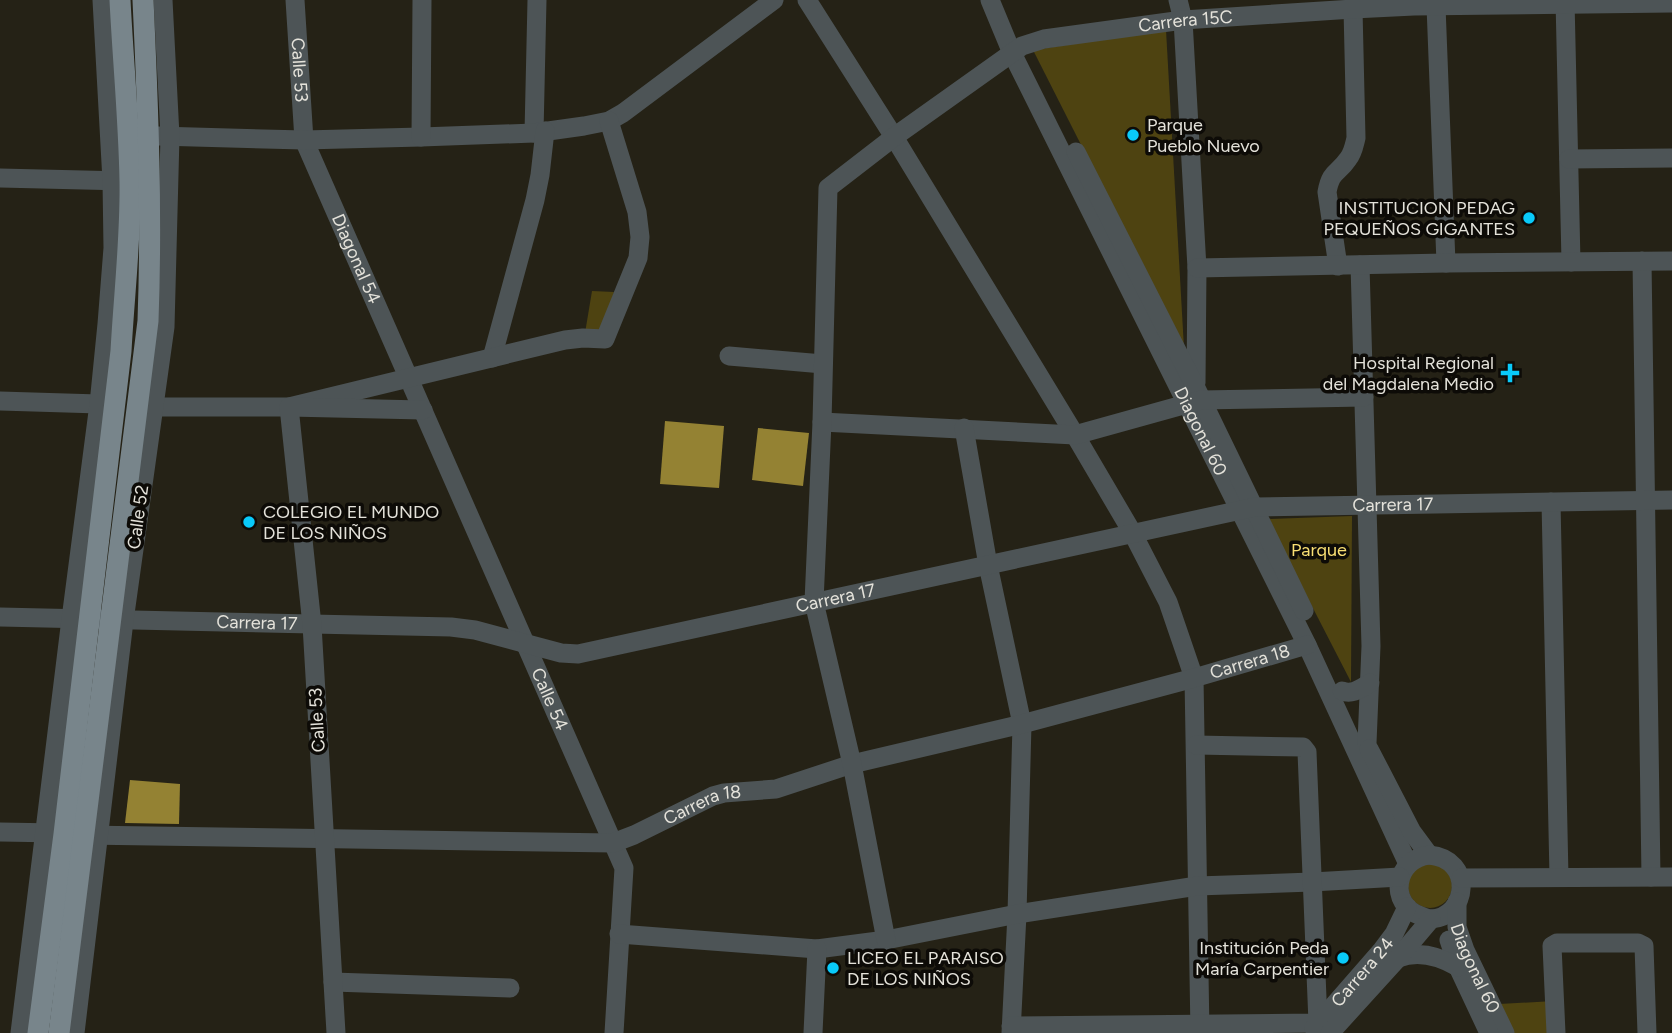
<svg xmlns="http://www.w3.org/2000/svg" width="1672" height="1033" font-family="Figtree,sans-serif">
	<style>
		.green { fill: #4e4311 }
		.building { fill: #948233 }
		.lines { fill: none; stroke-linecap: round; stroke-linejoin: round }
		.minor { stroke: #4d5456; stroke-width: 19 }
		.major { stroke: #78858b; stroke-width: 21 }
		.poi-dot { fill: #09cafa; stroke: #0d0b07; stroke-width: 2.5 }
		.labels { text-anchor: middle; dominant-baseline: central; stroke-width: 7; stroke-linejoin: round; paint-order: stroke }
		.street-label { font-size: 18px; fill: #e4e2da; stroke: #0d0b07 }
		.poi-label { font-size: 18px; fill: #e4e2da; stroke: #0d0b07; text-anchor: start }
		.park-label { font-size: 18px; fill: #f9df73; stroke: #0d0b07 }
	</style>
	<rect width="100%" height="100%" fill="#252216"/>
	<!-- green -->
	<g class="green">
		<path d="M 1166,30 L 1184,348 L 1033,50 Z"/>
		<path d="M 592,291 L 614,292 L 602,335 L 585,333 Z"/>
		<path d="M 1352,516 L 1351,682 L 1267,519 Z"/>
		<circle cx="1430" cy="886" r="22"/>
		<path d="M 1554,1001 L 1555,1033 L 1514,1033 L 1499,1004 Z"/>
	</g>
	<!-- building -->
	<g class="building">
		<path d="M 665,421 L 724,426 L 719,488 L 660,484 Z"/>
		<path d="M 758,428 L 809,433 L 803,486 L 752,480 Z"/>
		<path d="M 130,780 L 180,784 L 179,824 L 125,823 Z"/>
	</g>
	<g class="lines">
		<!-- minor -->
		<g class="minor">
			<path id="s1" d="M 295,0 L 304,140 L 624,868 L 614,1033"/>
			<path d="M 807,0 L 894,137 L 1075,435 L 1132,532 L 1168,602 L 1194,678 L 1200,1033"/>
			<path id="s2" d="M 990,0 L 1012,53 L 1307,645 L 1408,864"/>
			<path d="M 1178,0 L 1183,20 L 1197,268 L 1196,383"/>
			<path d="M 1565,0 L 1571,262"/>
			<path d="M 1436,6 L 1446,263"/>
			<path d="M 534,133 L 537,0"/>
			<path d="M 158,136 L 304,140 L 421,137 L 534,133 L 584,126 L 609,121 L 623,113 L 774,0"/>
			<path d="M 421,137 L 422,0"/>
			<path d="M 1076,152 L 1196,388 L 1304,611"/>
			<path d="M 1569,159 L 1672,158"/>
			<path d="M 0,178 L 125,181"/>
			<path d="M 1642,261 L 1651,877"/>
			<path d="M 1360,265 L 1371,646 L 1367,743"/>
			<path d="M 1338,266 L 1327,192 C 1331,170 1338,174 1348,159 C 1353,153 1354,146 1356,138 L 1353,9"/>
			<path d="M 1197,268 L 1446,263 L 1672,261"/>
			<path d="M 729,356 L 823,364"/>
			<path d="M 492,358 L 535,200 L 540,175 L 545,131"/>
			<path d="M 0,401 L 99,404"/>
			<path d="M 143,407 L 289,407 L 565,340 L 583,338 L 605,339 L 638,258 L 640,237 L 637,212 L 609,121"/>
			<path d="M 822,422 L 1075,435 L 1201,400 L 1364,397"/>
			<path d="M 964,428 L 988,565 L 1022,724 L 1017,914 L 1011,1033"/>
			<path d="M 1551,502 L 1559,877"/>
			<path id="s3" d="M 0,617 L 451,627 L 475,630 L 561,653 L 578,654 L 1255,507 L 1672,500"/>
			<path d="M 1342,691 C 1353,695 1361,688 1370,683"/>
			<path d="M 1369,749 L 1412,832 L 1429,855"/>
			<path d="M 0,832 L 58,833"/>
			<path id="s4" d="M 83,835 L 613,843 L 634,835 L 713,796 L 724,793 L 776,789 L 852,764 L 1022,724 L 1194,678 L 1307,645"/>
			<path d="M 1429,855 C 1475,859 1468,917 1431,919 C 1428,919 1424,917 1421,916 C 1387,904 1395,859 1429,855 Z"/>
			<path d="M 1461,878 L 1672,877"/>
			<path id="s5" d="M 1457,902 L 1457,927 L 1465,950 L 1505,1033"/>
			<path d="M 619,934 L 817,949 L 886,940 L 1017,914 L 1197,886 L 1312,882 L 1400,877"/>
			<path id="s6" d="M 886,940 L 852,764 L 814,602 L 822,422 L 828,188 L 894,137 L 1012,53 L 1022,46 L 1044,39 L 1183,20 L 1353,9 L 1414,6 L 1672,3"/>
			<path d="M 1449,940 L 1458,967 L 1489,1033"/>
			<path d="M 1398,958 C 1419,950 1439,956 1458,967"/>
			<path d="M 333,982 L 510,988"/>
			<path d="M 1011,1026 L 1318,1023 L 1307,752 L 1303,747 L 1196,745"/>
			<path id="s7" d="M 1314,1028 L 1382,950 L 1394,934 L 1407,907"/>
			<path d="M 20,1033 L 71,619 L 99,404 L 107,324 L 113,248 L 112,181 L 102,0"/>
			<path d="M 75,1033 L 124,621 L 165,327 L 170,136 L 163,0"/>
			<path d="M 336,1033 L 312,625 L 289,407 L 423,410"/>
			<path d="M 813,1033 L 817,949"/>
			<path d="M 1330,1033 L 1398,958 L 1431,919"/>
			<path d="M 1556,1033 L 1552,946 L 1557,943 L 1638,943 L 1644,946 L 1647,1033"/>
		</g>
		<!-- major -->
		<g class="major">
			<path d="M 38,1033 L 64,834 L 121,351 C 124,295 131,238 130,181 C 129,121 123,60 120,0"/>
			<path d="M 59,1033 L 148,321 C 152,214 148,107 143,0"/>
		</g>
	</g>
	<!-- markers -->
	<g class="poi-dot">
		<circle cx="1133" cy="135" r="7"/>
		<circle cx="1529" cy="218" r="7"/>
		<path d="M1506.5 362.5h7v7h7v7h-7v7h-7v-7h-7v-7h7z"/>
		<circle cx="249" cy="522" r="7"/>
		<circle cx="1343" cy="958" r="7"/>
		<circle cx="833" cy="968" r="7"/>
	</g>
	<g class="labels">
		<!-- street labels -->
		<g class="street-label">
			<text stroke="none"><textPath href="#s6" startOffset="1166">Carrera 15C</textPath></text>
			<text stroke="none"><textPath href="#s1" startOffset="70">Calle 53</textPath></text>
			<text stroke="none"><textPath href="#s1" startOffset="270">Diagonal 54</textPath></text>
			<text stroke="none"><textPath href="#s2" startOffset="480">Diagonal 60</textPath></text>
			<text stroke="none"><textPath href="#s3" startOffset="1412">Carrera 17</textPath></text>
			<text transform="translate(138 517) rotate(-82)">Calle 52</text>
			<text stroke="none"><textPath href="#s3" startOffset="845">Carrera 17</textPath></text>
			<text stroke="none"><textPath href="#s3" startOffset="257">Carrera 17</textPath></text>
			<text stroke="none"><textPath href="#s4" startOffset="1195">Carrera 18</textPath></text>
			<text stroke="none"><textPath href="#s1" startOffset="751">Calle 54</textPath></text>
			<text transform="translate(317 720) rotate(-93)">Calle 53</text>
			<text stroke="none"><textPath href="#s4" startOffset="628">Carrera 18</textPath></text>
			<text stroke="none"><textPath href="#s5" startOffset="70">Diagonal 60</textPath></text>
			<text stroke="none"><textPath href="#s7" startOffset="74">Carrera 24</textPath></text>
		</g>
		<!-- poi labels -->
		<g class="poi-label">
			<text x="1147" y="125">Parque<tspan x="1147" dy="21">Pueblo Nuevo</tspan></text>
			<text x="1515" y="208" text-anchor="end">INSTITUCION PEDAG<tspan x="1515" dy="21">PEQUEÑOS GIGANTES</tspan></text>
			<text x="1494" y="363" text-anchor="end">Hospital Regional<tspan x="1494" dy="21">del Magdalena Medio</tspan></text>
			<text x="263" y="512">COLEGIO EL MUNDO<tspan x="263" dy="21">DE LOS NIÑOS</tspan></text>
			<text x="1329" y="948" text-anchor="end">Institución Peda<tspan x="1329" dy="21">María Carpentier</tspan></text>
			<text x="847" y="958">LICEO EL PARAISO<tspan x="847" dy="21">DE LOS NIÑOS</tspan></text>
		</g>
		<!-- park labels -->
		<g class="park-label">
			<text x="1319" y="550">Parque</text>
		</g>
	</g>
</svg>
